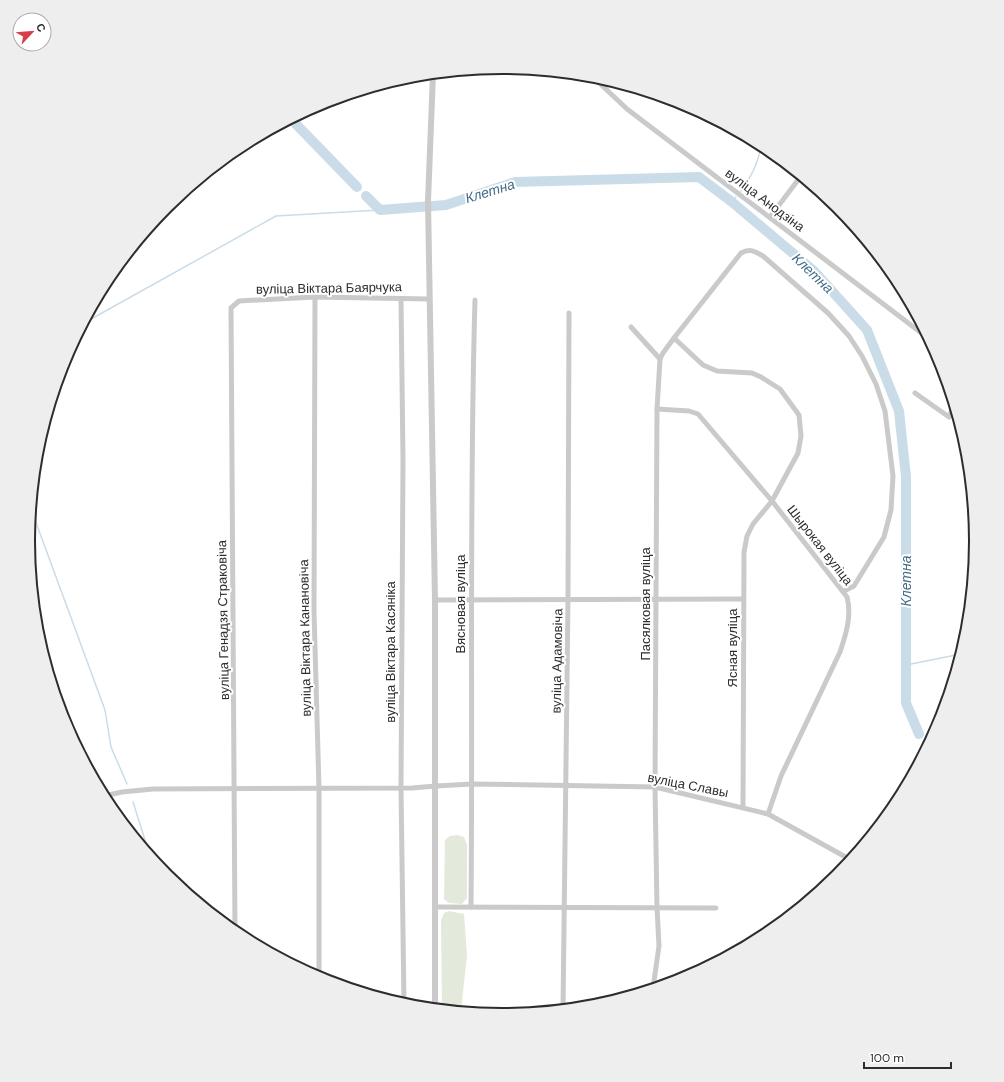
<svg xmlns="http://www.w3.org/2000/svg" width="1004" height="1082" font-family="'DM Sans',sans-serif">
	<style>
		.green { fill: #e3eadc }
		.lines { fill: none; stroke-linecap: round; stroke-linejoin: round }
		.stream { stroke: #cadce8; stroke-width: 1.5 }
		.river { stroke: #cadce8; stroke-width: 10 }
		.minor { stroke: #cacaca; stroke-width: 5 }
		.tertiary { stroke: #cacaca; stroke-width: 6 }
		.labels { text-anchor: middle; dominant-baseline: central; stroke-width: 4; stroke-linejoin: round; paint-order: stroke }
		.street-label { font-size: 13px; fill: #2d2d2d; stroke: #fff }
		.water-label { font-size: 14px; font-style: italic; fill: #436c88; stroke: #fff }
		.rim { fill: none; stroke: #2d2d2d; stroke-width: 2 }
	</style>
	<rect width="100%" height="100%" fill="#fff"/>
	<!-- green -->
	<g class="green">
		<path d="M 457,835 L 464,837 L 467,845 L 467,898 L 462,904 L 449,903 L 444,899 L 445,840 L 450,836 Z"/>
		<path d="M 449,911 L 464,914 L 467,955 L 461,1011 L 442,1009 L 441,921 L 444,913 Z"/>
	</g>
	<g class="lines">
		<!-- stream -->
		<g class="stream">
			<path d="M 741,191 C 752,175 758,164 761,145"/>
			<path d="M 732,202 L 736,197"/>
			<path d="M 84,323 L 276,216 L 380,210"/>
			<path d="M 31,509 L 105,710 L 111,747 L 127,784"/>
			<path d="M 906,665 L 961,654"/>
			<path d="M 133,802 L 150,856"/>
		</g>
		<!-- river -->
		<g class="river">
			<path d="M 291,119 L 357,187"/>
			<path d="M 366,196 L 380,210 L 446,205 L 515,182 L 699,177 L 732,202 L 814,271 L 867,330 L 899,411 L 906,477 L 906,703 L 919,734"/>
		</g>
		<!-- minor -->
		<g class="minor">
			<path d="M 592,76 L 627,109 L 928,338"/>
			<path d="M 770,217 L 801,176"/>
			<path d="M 315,297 L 314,611 L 319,789 L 319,978"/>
			<path d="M 401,299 L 403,460 L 401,788 L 404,1004"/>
			<path d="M 631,327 L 660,359"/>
			<path d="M 674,338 L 703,365 L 717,371 L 752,373 L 761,377 L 780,389 L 799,415 L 801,436 L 798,453 L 772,501 L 753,524 L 747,536 L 744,552 L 743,807"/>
			<path d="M 915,393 L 949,417 L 954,405"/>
			<path d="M 657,409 L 689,411 L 698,414 L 772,501 L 847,597 C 852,616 846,634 840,652 L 781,776 L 768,814"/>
			<path d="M 435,600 L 743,599"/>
			<path d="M 104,796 L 122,792 L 153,789 L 412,788 L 436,786 L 472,784 L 655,787 L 768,814 L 851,860"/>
			<path d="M 899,799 L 915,763 L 927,746"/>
			<path d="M 436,907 L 716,908"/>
			<path d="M 471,907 C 473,705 469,502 475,300"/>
			<path d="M 235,932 L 231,308 L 239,301 L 315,297 L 429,299"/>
			<path d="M 653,988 L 659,946 L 657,908 L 655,787 L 657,409 L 660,359 L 663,353 L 674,338 L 741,253 C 750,248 754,251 763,256 L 828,313 L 849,336 L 862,356 L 876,384 L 885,411 L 893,476 L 891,510 L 884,537 L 854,586 L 844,591"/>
			<path d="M 563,1009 L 568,599 L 569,313"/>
		</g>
		<!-- tertiary -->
		<path class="tertiary" d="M 433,74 L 428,201 L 435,600 L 435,1008"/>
	</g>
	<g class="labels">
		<!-- street labels -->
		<g class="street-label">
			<text transform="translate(765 200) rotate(37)">вуліца Анодзіна</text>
			<text transform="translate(329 288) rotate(-1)">вуліца Віктара Баярчука</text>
			<text transform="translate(820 545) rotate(52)">Шырокая вуліца</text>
			<text transform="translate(460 604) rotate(-90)">Вясновая вуліца</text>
			<text transform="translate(645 604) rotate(-90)">Пасялковая вуліца</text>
			<text transform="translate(223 620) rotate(-91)">вуліца Генадзя Страковіча</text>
			<text transform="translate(305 638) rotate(-91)">вуліца Віктара Канановіча</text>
			<text transform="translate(732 648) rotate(-90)">Ясная вуліца</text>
			<text transform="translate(390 652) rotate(-90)">вуліца Віктара Касяніка</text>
			<text transform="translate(557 661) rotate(-89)">вуліца Адамовіча</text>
			<text transform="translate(688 785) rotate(11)">вуліца Славы</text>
		</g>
		<!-- water labels -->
		<g class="water-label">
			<text transform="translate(490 191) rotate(-17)">Клетна</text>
			<text transform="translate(813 273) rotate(44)">Клетна</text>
			<text transform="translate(906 581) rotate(-90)">Клетна</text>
		</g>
	</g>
	<!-- crop -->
	<path d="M0 0H1004V1082H0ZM35 541a467 467 0 1 1 934 0a467 467 0 1 1-934 0Z" fill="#eee" fill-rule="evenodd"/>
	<path class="rim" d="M35 541a467 467 0 1 1 934 0a467 467 0 1 1-934 0Z"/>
	<!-- north arrow -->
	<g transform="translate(32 32) rotate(64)"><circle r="19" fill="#ffffff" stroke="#ababab"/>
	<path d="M0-3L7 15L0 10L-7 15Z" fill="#d63e48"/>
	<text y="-6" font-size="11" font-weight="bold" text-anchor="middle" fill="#2d2d2d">С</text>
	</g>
	<!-- scale -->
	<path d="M864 1062v6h87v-6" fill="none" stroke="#2d2d2d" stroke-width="2"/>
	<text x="870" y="1062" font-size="12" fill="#2d2d2d" stroke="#ffffff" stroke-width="3" paint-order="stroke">100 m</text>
</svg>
